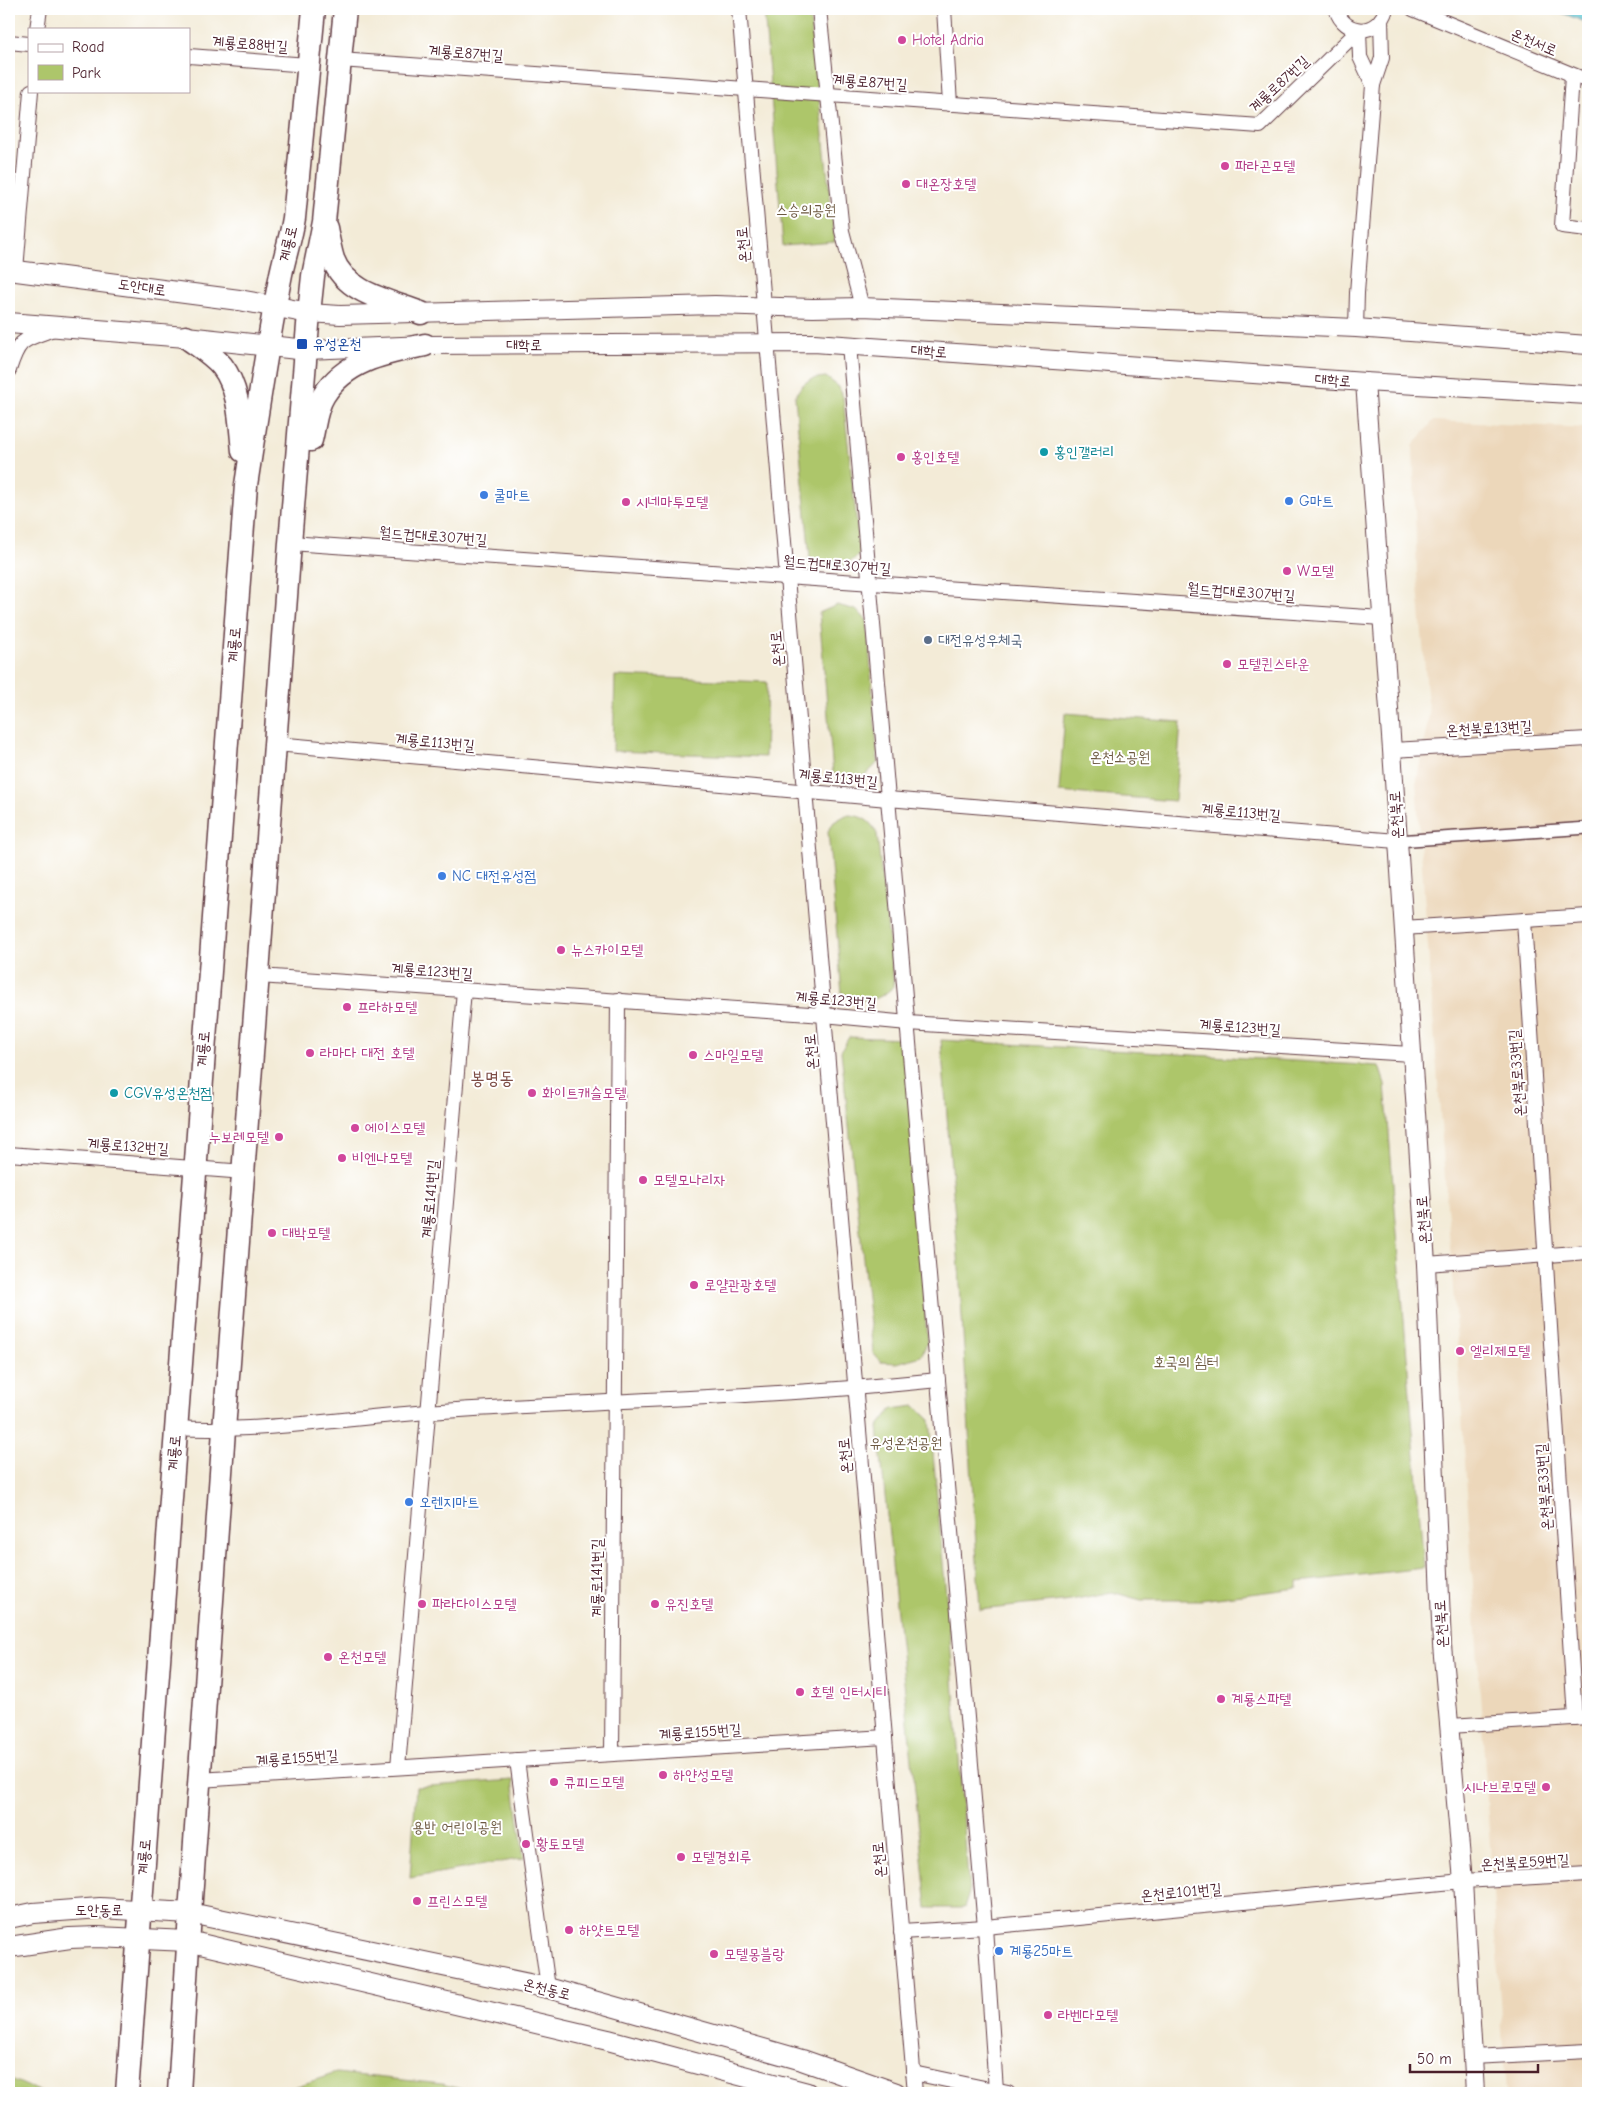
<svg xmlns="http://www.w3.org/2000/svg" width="1597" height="2102" font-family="'Comic Neue','Poor Story',sans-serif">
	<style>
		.built { fill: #ecd7ba }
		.green { fill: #adc66b; stroke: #7c724b }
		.water { fill: #5ec9d6; stroke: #547480 }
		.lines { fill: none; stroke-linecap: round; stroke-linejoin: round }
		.pedestrian-casing { stroke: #633e45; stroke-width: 14 }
		.minor-casing { stroke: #633e45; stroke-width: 16 }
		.tertiary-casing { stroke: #633e45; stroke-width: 20 }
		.secondary-casing { stroke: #633e45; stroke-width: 22 }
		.primary-casing { stroke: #633e45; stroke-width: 25 }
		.pedestrian { stroke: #fff; stroke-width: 11 }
		.minor { stroke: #fff; stroke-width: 14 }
		.tertiary { stroke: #fff; stroke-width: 18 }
		.secondary { stroke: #fff; stroke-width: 20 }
		.primary { stroke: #fff; stroke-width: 22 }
		.hotel-dot { fill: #d1479c; stroke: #fff; stroke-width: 2 }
		.transit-dot { fill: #1a4fb4; stroke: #fff; stroke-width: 2 }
		.culture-dot { fill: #0f9aa8; stroke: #fff; stroke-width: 2 }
		.shop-dot { fill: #3f7fe0; stroke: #fff; stroke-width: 2 }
		.service-dot { fill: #5c6f8a; stroke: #fff; stroke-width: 2 }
		.labels { text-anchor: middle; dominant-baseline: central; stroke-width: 4; stroke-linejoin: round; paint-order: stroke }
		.hotel-label { font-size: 15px; fill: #b23c85; stroke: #fff; text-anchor: start }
		.street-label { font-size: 15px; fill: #4a1f2b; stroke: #fff }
		.park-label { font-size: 15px; fill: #6d5941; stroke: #fff }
		.transit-label { font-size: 15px; fill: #164399; stroke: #fff; text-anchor: start }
		.culture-label { font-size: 15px; fill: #0d838f; stroke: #fff; text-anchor: start }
		.shop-label { font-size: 15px; fill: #366cbe; stroke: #fff; text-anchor: start }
		.service-label { font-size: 15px; fill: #4e5e75; stroke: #fff; text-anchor: start }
		.quarter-label { font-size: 18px; fill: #7d4d46; stroke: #fff }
	</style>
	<rect width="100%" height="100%" fill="#fff"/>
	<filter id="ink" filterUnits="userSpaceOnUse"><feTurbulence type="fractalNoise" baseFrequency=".02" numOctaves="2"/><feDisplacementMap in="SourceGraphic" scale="10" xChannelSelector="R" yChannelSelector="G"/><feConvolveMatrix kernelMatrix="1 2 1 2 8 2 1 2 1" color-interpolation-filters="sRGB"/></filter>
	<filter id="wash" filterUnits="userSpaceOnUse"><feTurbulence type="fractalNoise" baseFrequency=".0096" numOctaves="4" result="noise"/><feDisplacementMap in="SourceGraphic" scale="20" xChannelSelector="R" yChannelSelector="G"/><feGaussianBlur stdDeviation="1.12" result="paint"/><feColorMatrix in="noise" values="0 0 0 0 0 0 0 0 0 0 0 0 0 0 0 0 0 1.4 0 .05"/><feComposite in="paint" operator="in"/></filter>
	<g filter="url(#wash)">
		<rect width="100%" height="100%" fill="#f3ebd7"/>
		<!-- built -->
		<path class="built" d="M 1433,421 L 1588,428 L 1588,2093 L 1506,2093 L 1459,1369 L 1416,784 L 1429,715 L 1417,575 L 1413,446 Z"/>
		<!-- green -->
		<g class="green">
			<path d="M 764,9 L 809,9 L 835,242 L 783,246 Z"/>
			<path d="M 826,377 L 839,387 L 843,397 L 860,554 C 843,570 830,569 810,559 L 795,397 C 803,381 808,379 826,377 Z"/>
			<path d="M 837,605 L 856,610 L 867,620 L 878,762 C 864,778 853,788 833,773 L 819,613 Z"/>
			<path d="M 615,676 L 767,682 L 765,757 L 613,751 Z"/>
			<path d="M 1065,713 L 1181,722 L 1175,801 L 1059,792 Z"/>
			<path d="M 846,815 C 861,815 871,820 877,834 L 894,986 C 877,1003 863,1003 842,994 L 828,831 L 834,822 Z"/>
			<path d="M 849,1037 L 907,1039 L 927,1343 L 921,1356 L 897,1363 L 881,1362 L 873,1353 L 841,1051 Z"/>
			<path d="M 941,1040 L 1379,1066 L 1385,1084 L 1424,1568 L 1298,1582 L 1298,1588 L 1201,1600 L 1141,1600 L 1112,1592 L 1071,1600 L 980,1610 L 959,1268 Z"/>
			<path d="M 915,1406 L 930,1420 L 950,1639 L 969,1893 L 964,1908 L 927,1908 L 878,1427 L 892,1409 Z"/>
			<path d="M 513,1780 L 524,1858 L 410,1878 L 416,1787 Z"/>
			<path d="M 336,2073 L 442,2084 L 476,2093 L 277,2093 Z"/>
			<path d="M 9,2078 L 43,2093 L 9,2093 Z"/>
		</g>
		<!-- water -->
		<path class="water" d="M 1552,9 L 1588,9 L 1588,23 Z"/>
	</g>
	<g filter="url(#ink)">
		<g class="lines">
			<!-- pedestrian casing -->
			<g class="pedestrian-casing">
				<path id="pedestrian" d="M 1397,841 L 1588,828"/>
			</g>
			<!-- minor casing -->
			<g class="minor-casing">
				<g id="minor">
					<path d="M 739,9 L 915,2093"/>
					<path d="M 819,9 L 842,231 L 862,307"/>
					<path d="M 944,9 L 950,104"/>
					<path d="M 1336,9 C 1344,36 1378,37 1386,9"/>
					<path d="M 1413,9 L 1588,81"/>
					<path d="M 37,29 L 40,9"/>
					<path d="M 1359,30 L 1360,57 L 1373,85"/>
					<path d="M 9,42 L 29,44"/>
					<path d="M 189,56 L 308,65"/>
					<path d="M 340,60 L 1260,126 L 1359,30"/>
					<path d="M 1572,76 L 1562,226 L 1588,229"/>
					<path d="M 16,270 L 31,91"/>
					<path d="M 1356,328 L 1357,293 L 1373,85 L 1382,58 L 1381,19"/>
					<path d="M 849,345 L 985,1927 L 996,2091"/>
					<path d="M 9,370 C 19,338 23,340 54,329"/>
					<path d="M 290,543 L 1382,618"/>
					<path d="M 276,744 L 888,799 L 1397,841"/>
					<path d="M 1392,750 L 1588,739"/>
					<path d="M 1524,920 L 1575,1718"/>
					<path d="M 1403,928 L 1588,916"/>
					<path d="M 259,976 L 824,1015 L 908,1023 L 1411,1054"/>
					<path d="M 9,1154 L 245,1172"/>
					<path d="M 1426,1264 L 1588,1252"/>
					<path d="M 175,1428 C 260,1433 344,1418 428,1412 C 598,1400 769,1398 938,1380"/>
					<path d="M 1450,1726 L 1588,1717"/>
					<path d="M 612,1754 L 618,1000"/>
					<path d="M 517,1760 L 548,1988"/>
					<path d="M 398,1767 L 464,990"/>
					<path d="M 199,1780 L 885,1737"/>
					<path d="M 901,1932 L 985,1927 L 1463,1881 L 1588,1874"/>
					<path d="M 1472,2057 L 1588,2051"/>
					<path d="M 913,2073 L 1008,2093"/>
				</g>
			</g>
			<!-- tertiary casing -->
			<g class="tertiary-casing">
				<g id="tertiary">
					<path d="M 309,313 L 340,315 L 715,305 L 813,308 L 862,307 L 1356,328 L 1588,345"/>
					<path d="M 307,350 L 425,345 L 814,343 L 1365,382 L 1588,395"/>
					<path d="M 1365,382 L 1392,750 L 1426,1264 L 1442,1645 L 1463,1881 L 1475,2093"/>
				</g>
			</g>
			<!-- secondary casing -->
			<g class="secondary-casing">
				<g id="secondary">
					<path d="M 9,270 L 239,300 L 309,313"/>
					<path d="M 9,323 L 186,337 L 307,350"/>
					<path d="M 9,1918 L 33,1913 L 100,1908 L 190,1913 L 548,1988 L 802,2060 L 896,2093"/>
					<path d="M 9,1947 L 70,1938 L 97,1937 L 188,1941 L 608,2040 L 807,2093"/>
				</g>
			</g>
			<!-- primary casing -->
			<g class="primary-casing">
				<g id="primary">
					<path d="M 326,228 C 328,238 330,249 333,259 C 345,293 390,301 421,313"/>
					<path d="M 186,337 C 198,346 213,355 222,366 C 240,389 240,424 243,451"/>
					<path d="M 311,440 C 315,425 315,409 324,395 C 347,359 387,353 425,345"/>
					<path d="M 127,2093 L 246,485 C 257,414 267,344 281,274 C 285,255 291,237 294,218 L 314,9"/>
					<path d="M 179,2093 L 190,1913 L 224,1430 L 290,543 L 309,313 L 313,276 L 324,222 L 345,9"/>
				</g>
			</g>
			<!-- pedestrian -->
			<use href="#pedestrian" class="pedestrian"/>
			<!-- minor -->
			<use href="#minor" class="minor"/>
			<!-- tertiary -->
			<use href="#tertiary" class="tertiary"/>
			<!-- secondary -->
			<use href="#secondary" class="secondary"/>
			<!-- primary -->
			<use href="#primary" class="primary"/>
		</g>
	</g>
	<!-- markers -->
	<g class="hotel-dot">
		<circle cx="902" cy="40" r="5"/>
		<circle cx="1225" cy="166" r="5"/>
		<circle cx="906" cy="184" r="5"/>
		<circle cx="901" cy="457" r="5"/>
		<circle cx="626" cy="502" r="5"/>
		<circle cx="1287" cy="571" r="5"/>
		<circle cx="1227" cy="664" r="5"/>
		<circle cx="561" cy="950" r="5"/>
		<circle cx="347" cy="1007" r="5"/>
		<circle cx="310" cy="1053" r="5"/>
		<circle cx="693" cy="1055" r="5"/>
		<circle cx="532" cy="1093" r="5"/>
		<circle cx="355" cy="1128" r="5"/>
		<circle cx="279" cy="1137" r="5"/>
		<circle cx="342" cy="1158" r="5"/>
		<circle cx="643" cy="1180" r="5"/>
		<circle cx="272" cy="1233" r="5"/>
		<circle cx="694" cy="1285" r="5"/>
		<circle cx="1460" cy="1351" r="5"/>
		<circle cx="422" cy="1604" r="5"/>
		<circle cx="655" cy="1604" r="5"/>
		<circle cx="328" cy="1657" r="5"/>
		<circle cx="800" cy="1692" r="5"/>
		<circle cx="1221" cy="1699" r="5"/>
		<circle cx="663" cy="1775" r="5"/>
		<circle cx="554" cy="1782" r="5"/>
		<circle cx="1546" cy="1787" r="5"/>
		<circle cx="526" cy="1844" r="5"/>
		<circle cx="681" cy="1857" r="5"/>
		<circle cx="417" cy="1901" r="5"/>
		<circle cx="569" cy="1930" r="5"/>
		<circle cx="714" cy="1954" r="5"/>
		<circle cx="1048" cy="2015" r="5"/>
	</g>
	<rect class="transit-dot" x="296" y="338" width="12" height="12" rx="2.5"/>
	<g class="culture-dot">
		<circle cx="1044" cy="452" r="5"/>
		<circle cx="114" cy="1093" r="5"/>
	</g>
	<g class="shop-dot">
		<circle cx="484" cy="495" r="5"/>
		<circle cx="1289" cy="501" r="5"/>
		<circle cx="442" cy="876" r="5"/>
		<circle cx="409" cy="1502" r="5"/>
		<circle cx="999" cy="1951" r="5"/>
	</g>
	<circle class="service-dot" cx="928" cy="640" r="5"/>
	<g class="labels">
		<!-- hotel labels -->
		<g class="hotel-label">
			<text x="912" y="40">Hotel Adria</text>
			<text x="1235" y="166">파라곤모텔</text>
			<text x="916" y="184">대온장호텔</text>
			<text x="911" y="457">홍인호텔</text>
			<text x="636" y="502">시네마투모텔</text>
			<text x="1297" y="571">W모텔</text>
			<text x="1237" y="664">모텔퀸스타운</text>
			<text x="571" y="950">뉴스카이모텔</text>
			<text x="357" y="1007">프라하모텔</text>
			<text x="320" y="1053">라마다 대전 호텔</text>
			<text x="703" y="1055">스마일모텔</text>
			<text x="542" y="1093">화이트캐슬모텔</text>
			<text x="365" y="1128">에이스모텔</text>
			<text x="269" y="1137" text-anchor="end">누보레모텔</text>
			<text x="352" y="1158">비엔나모텔</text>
			<text x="653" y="1180">모텔모나리자</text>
			<text x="282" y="1233">대박모텔</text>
			<text x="704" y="1285">로얄관광호텔</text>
			<text x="1470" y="1351">엘리제모텔</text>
			<text x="432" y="1604">파라다이스모텔</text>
			<text x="665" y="1604">유진호텔</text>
			<text x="338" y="1657">온천모텔</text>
			<text x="810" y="1692">호텔 인터시티</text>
			<text x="1231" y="1699">계룡스파텔</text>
			<text x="673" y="1775">하얀성모텔</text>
			<text x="564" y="1782">큐피드모텔</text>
			<text x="1536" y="1787" text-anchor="end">시나브로모텔</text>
			<text x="536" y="1844">황토모텔</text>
			<text x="691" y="1857">모텔경회루</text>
			<text x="427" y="1901">프린스모텔</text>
			<text x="579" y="1930">하얏트모텔</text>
			<text x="724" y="1954">모텔몽블랑</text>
			<text x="1058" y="2015">라벤다모텔</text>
		</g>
		<!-- street labels -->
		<g class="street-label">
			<text transform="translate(1534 42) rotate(23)">온천서로</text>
			<text transform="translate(250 44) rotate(4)">계룡로88번길</text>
			<text transform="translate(466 53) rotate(4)">계룡로87번길</text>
			<text transform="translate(870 82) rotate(4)">계룡로87번길</text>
			<text transform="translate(1279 84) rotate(-43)">계룡로87번길</text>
			<text transform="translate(288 244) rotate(-77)">계룡로</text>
			<text transform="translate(743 245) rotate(-95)">온천로</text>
			<text transform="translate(142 287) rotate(8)">도안대로</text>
			<text x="524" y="345">대학로</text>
			<text transform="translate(929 351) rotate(4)">대학로</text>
			<text transform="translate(1333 380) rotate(4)">대학로</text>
			<text transform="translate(433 536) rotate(4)">월드컵대로307번길</text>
			<text transform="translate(837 565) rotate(4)">월드컵대로307번길</text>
			<text transform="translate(1241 592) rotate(4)">월드컵대로307번길</text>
			<text transform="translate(234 645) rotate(-86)">계룡로</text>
			<text transform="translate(777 649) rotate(-95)">온천로</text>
			<text transform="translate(1489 728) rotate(-3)">온천북로13번길</text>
			<text transform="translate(435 742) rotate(5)">계룡로113번길</text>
			<text transform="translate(838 778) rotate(6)">계룡로113번길</text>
			<text transform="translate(1241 812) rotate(5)">계룡로113번길</text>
			<text transform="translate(1396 815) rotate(-93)">온천북로</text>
			<text transform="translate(432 971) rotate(4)">계룡로123번길</text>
			<text transform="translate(836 1000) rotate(5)">계룡로123번길</text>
			<text transform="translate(1240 1027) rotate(4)">계룡로123번길</text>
			<text transform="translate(203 1049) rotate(-86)">계룡로</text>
			<text transform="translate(811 1052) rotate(-95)">온천로</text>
			<text transform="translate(1517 1073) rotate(-94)">온천북로33번길</text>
			<text transform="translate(128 1146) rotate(4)">계룡로132번길</text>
			<text transform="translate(430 1199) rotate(-85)">계룡로141번길</text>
			<text transform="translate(1423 1220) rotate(-94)">온천북로</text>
			<text transform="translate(174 1453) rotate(-86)">계룡로</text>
			<text transform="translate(845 1456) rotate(-95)">온천로</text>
			<text transform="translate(1544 1487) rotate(-94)">온천북로33번길</text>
			<text transform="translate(597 1578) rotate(-90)">계룡로141번길</text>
			<text transform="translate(1441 1624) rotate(-93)">온천북로</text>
			<text transform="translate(700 1732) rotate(-4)">계룡로155번길</text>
			<text transform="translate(297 1758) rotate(-4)">계룡로155번길</text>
			<text transform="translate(144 1857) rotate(-86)">계룡로</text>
			<text transform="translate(879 1860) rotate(-95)">온천로</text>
			<text transform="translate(1525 1862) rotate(-3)">온천북로59번길</text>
			<text transform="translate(1181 1892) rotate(-5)">온천로101번길</text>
			<text x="99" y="1910">도안동로</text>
			<text transform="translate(547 1989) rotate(14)">온천동로</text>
		</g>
		<!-- park labels -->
		<g class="park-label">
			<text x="806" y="210">스승의공원</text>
			<text x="1120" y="757">온천소공원</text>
			<text x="1186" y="1362">호국의 쉼터</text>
			<text x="906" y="1443">유성온천공원</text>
			<text x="457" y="1827">용반 어린이공원</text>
		</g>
		<!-- transit labels -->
		<g class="transit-label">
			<text x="313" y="344">유성온천</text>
		</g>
		<!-- culture labels -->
		<g class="culture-label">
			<text x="1054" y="452">홍인갤러리</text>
			<text x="124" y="1093">CGV유성온천점</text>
		</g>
		<!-- shop labels -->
		<g class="shop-label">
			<text x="494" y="495">쿨마트</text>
			<text x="1299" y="501">G마트</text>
			<text x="452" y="876">NC 대전유성점</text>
			<text x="419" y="1502">오렌지마트</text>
			<text x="1009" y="1951">계룡25마트</text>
		</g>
		<!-- service labels -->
		<g class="service-label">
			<text x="938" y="640">대전유성우체국</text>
		</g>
		<!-- quarter labels -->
		<g class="quarter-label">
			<text x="492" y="1078">봉명동</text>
		</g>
	</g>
	<!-- margin -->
	<rect width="1597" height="2102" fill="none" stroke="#fff" stroke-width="30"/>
	<!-- legend -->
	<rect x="28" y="28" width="162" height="65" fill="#ffffff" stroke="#b7a5aa"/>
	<rect x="38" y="44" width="25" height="8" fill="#ffffff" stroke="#b7a5aa"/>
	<text x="72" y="52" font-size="15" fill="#4a1f2b">Road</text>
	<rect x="38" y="65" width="25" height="15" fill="#adc66b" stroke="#b7a5aa"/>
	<text x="72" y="78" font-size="15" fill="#4a1f2b">Park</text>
	<!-- scale -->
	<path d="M1410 2064v8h128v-8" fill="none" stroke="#4a1f2b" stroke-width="2.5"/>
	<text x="1417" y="2064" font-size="15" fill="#4a1f2b" stroke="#ffffff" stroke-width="4" paint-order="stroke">50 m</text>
</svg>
